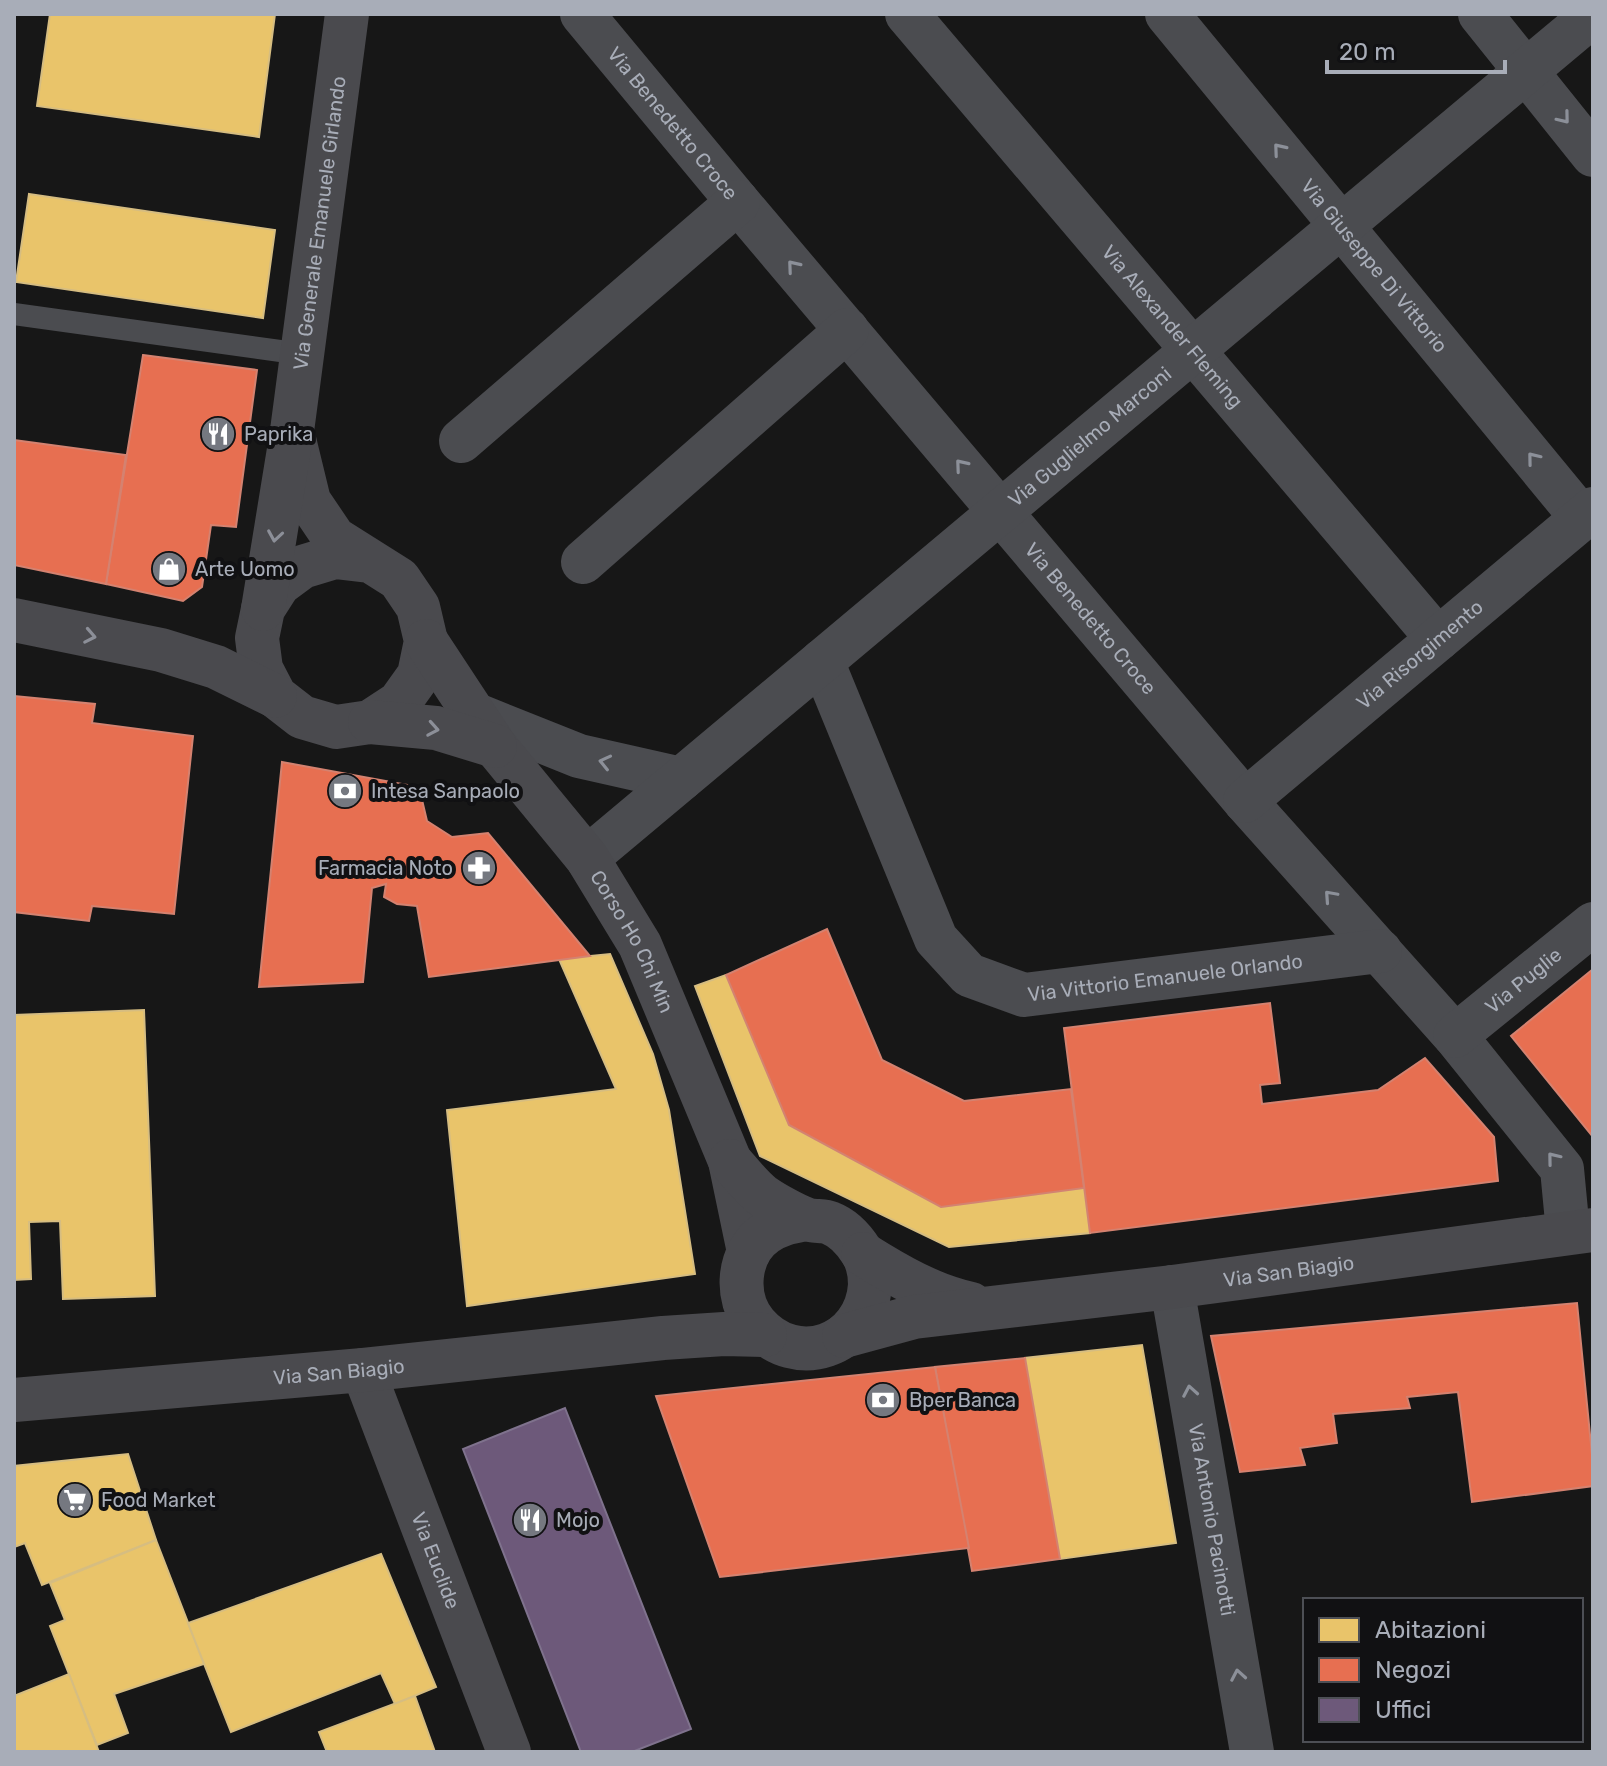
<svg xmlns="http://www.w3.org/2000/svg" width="1607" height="1766" font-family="Rubik,sans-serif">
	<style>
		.homes { fill: #e9c46a; stroke: #d6bd81; stroke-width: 2 }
		.shops { fill: #e76f51; stroke: #d48270; stroke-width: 2 }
		.offices { fill: #6d597a; stroke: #7f728d; stroke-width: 2 }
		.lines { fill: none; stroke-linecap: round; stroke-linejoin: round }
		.lane { stroke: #4b4c50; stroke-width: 22 }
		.street { stroke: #4b4c50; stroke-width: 44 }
		.secondary { stroke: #4a4a4e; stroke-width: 44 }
		.oneway { stroke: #8c9099 }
		.oneway2 { stroke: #8c8f98 }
		.labels { text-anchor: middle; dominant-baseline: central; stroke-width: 8; stroke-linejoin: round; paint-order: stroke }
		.street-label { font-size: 20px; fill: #a8adb8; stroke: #111113 }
		.poi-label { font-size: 20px; fill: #a8adb8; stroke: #111113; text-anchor: start }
	</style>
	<rect width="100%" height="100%" fill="#171717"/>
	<!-- homes -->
	<g class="homes">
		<path d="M 50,14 L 275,14 L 259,137 L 37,106 Z"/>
		<path d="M 29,194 L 275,230 L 263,318 L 16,282 Z"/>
		<path d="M 610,954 L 653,1054 L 669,1110 L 695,1274 L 467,1306 L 447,1110 L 616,1089 L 559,959 Z"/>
		<path d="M 726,975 L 789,1125 L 941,1207 L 1084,1188 L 1090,1233 L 949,1247 L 760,1156 L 695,986 Z"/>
		<path d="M 144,1010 L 155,1296 L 63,1299 L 60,1221 L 29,1222 L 31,1279 L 14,1280 L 14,1015 Z"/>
		<path d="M 1142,1345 L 1176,1543 L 1060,1559 L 1025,1358 Z"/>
		<path d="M 128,1454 L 156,1540 L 42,1585 L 25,1543 L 14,1547 L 14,1466 Z"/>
		<path d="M 156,1540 L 204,1664 L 114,1694 L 128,1733 L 97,1745 L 50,1626 L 65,1620 L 50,1583 Z"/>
		<path d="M 381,1554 L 436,1687 L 395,1704 L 381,1673 L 231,1732 L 188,1623 Z"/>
		<path d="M 69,1674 L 99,1752 L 14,1752 L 14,1696 Z"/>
		<path d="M 415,1696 L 435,1752 L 327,1752 L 319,1732 Z"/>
	</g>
	<!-- shops -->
	<g class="shops">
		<path d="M 143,355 L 257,370 L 236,527 L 211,525 L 202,587 L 183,601 L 106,584 Z"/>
		<path d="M 14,440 L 126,455 L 106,584 L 14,565 Z"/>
		<path d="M 14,696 L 95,704 L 92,723 L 193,736 L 174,914 L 92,906 L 89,921 L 14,912 Z"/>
		<path d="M 282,762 L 419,787 L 427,821 L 452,837 L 488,833 L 590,956 L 429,977 L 417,906 L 397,904 L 384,897 L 386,884 L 372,888 L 363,982 L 259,987 Z"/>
		<path d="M 827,929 L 882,1060 L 964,1101 L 1071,1089 L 1084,1188 L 941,1207 L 789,1125 L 726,975 Z"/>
		<path d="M 1593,969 L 1593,1137 L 1511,1036 Z"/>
		<path d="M 1270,1003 L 1280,1083 L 1260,1085 L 1262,1104 L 1378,1090 L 1425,1058 L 1494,1137 L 1498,1181 L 1090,1233 L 1064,1028 Z"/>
		<path d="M 1577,1303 L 1593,1465 L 1593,1486 L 1472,1502 L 1458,1392 L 1407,1397 L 1410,1408 L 1333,1414 L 1337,1443 L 1300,1448 L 1305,1465 L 1240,1472 L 1211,1336 Z"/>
		<path d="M 1025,1358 L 1060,1559 L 972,1571 L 935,1367 Z"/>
		<path d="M 935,1367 L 969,1548 L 720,1577 L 656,1396 Z"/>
	</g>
	<!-- offices -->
	<path class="offices" d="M 565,1408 L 691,1729 L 632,1752 L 581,1752 L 463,1449 Z"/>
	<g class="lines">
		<!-- lane -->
		<path class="lane" d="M 14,314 L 302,354"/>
		<!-- street -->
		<g class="street">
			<path id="s1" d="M 582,14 L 738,202 L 1245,801 L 1455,1036 L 1562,1169 L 1568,1232"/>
			<path id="s2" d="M 907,14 L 1438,639"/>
			<path id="s3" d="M 1167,14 L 1582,518"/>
			<path d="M 1480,14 L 1593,155"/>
			<path d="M 461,441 L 738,202"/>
			<path d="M 583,562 L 847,330"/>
			<path id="s4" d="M 822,661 L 936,939 L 969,975 L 1024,995 L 1380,951"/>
			<path d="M 474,714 L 579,756 L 681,779"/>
			<path id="s5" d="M 1245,801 L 1593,509"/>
			<path id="s6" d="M 587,858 L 1593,15"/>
			<path id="s7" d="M 1455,1036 L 1593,924"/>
			<path id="s8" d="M 1172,1287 L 1252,1752"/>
		</g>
		<!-- secondary -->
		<g class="secondary">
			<path d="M 292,431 L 309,501 L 334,538 L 399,579 L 418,607 L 426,641 L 419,675 L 399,703 L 370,722 L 336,727 L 302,717 L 275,696 L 261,669 L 257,638 L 263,609 L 279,584 L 302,567 L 335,557 L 369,561"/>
			<path id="s9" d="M 263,609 L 292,431 L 347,14"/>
			<path d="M 14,620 L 161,650 L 216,667 L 275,696"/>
			<path id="s10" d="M 426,641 L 495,746 L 587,858 L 640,945 L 730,1161 L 749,1252"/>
			<path d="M 370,722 L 436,728 L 495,746"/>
			<path d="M 730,1161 C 740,1172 751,1187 763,1196 C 773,1203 794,1215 806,1219 C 814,1222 823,1220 830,1223 C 843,1228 854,1240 861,1251 C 868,1261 870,1274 870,1285 C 866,1346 796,1371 756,1324 C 734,1298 737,1253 766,1233 C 779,1224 791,1222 806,1219"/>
			<path d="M 863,1254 C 898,1276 931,1295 971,1304"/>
			<path id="s11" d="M 844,1336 L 914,1317 L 1172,1287 L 1593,1230"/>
			<path id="s12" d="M 363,1370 L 509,1752"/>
			<path id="s13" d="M 14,1400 L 363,1370 L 663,1338 L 724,1334 L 765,1335"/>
		</g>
	</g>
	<!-- one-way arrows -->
	<defs><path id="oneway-chevron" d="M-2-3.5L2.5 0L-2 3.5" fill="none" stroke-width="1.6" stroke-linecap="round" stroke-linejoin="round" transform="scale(2)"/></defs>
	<g class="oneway">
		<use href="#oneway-chevron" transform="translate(1564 118) rotate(51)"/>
		<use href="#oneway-chevron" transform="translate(1279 149) rotate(-130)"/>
		<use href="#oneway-chevron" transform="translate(793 266) rotate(-130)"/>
		<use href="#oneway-chevron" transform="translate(1533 458) rotate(-129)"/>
		<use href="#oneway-chevron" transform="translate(961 465) rotate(-130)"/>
		<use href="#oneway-chevron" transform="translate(605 762) rotate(-167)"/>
		<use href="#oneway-chevron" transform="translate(1330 896) rotate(-132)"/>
		<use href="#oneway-chevron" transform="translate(1553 1158) rotate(-129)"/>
		<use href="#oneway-chevron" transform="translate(1190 1391) rotate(-100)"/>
		<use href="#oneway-chevron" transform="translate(1238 1675) rotate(-100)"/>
	</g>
	<g class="oneway2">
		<use href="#oneway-chevron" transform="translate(275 536) rotate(99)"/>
		<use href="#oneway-chevron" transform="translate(90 636) rotate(11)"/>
		<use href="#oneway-chevron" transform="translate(433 729) rotate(10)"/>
	</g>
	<!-- icons -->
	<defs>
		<g id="restaurant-disc" transform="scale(1.8)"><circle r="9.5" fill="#757880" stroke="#111113"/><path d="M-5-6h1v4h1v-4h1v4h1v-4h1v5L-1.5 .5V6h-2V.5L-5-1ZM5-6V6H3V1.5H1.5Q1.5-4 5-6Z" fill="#fff"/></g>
		<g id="shop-disc" transform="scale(1.8)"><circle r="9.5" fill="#757880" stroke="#111113"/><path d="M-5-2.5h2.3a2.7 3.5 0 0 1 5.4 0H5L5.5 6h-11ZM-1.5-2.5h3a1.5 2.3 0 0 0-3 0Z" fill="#fff"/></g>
		<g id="bank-disc" transform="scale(1.8)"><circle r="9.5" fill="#757880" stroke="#111113"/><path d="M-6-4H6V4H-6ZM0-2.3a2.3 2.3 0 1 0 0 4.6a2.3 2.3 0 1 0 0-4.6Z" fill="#fff"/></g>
		<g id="pharmacy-disc" transform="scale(1.8)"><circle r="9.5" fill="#757880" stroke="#111113"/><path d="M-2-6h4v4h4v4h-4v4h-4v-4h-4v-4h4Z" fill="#fff"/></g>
		<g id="supermarket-disc" transform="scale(1.8)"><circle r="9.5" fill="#757880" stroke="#111113"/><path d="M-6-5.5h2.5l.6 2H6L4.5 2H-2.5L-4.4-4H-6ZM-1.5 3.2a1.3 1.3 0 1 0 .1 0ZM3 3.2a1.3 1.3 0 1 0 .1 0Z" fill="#fff"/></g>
	</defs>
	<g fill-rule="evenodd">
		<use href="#restaurant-disc" x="218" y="434"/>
		<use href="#shop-disc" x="169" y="569"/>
		<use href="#bank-disc" x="345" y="791"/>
		<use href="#pharmacy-disc" x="479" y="868"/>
		<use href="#bank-disc" x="883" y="1400"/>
		<use href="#supermarket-disc" x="75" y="1500"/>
		<use href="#restaurant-disc" x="530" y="1520"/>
	</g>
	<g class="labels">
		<!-- street labels -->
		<g class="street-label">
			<text stroke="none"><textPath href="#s1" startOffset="142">Via Benedetto Croce</textPath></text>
			<text stroke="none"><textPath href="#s9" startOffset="390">Via Generale Emanuele Girlando</textPath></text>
			<text stroke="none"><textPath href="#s3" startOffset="326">Via Giuseppe Di Vittorio</textPath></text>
			<text stroke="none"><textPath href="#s2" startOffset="410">Via Alexander Fleming</textPath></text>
			<text stroke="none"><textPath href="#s6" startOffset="656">Via Guglielmo Marconi</textPath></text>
			<text stroke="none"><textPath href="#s1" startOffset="790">Via Benedetto Croce</textPath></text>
			<text stroke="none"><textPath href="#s5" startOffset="228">Via Risorgimento</textPath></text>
			<text stroke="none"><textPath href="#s10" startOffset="366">Corso Ho Chi Min</textPath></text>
			<text stroke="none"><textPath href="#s4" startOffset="550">Via Vittorio Emanuele Orlando</textPath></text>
			<text stroke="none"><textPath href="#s7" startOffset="88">Via Puglie</textPath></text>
			<text stroke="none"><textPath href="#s11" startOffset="450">Via San Biagio</textPath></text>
			<text stroke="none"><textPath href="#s13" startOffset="326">Via San Biagio</textPath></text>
			<text stroke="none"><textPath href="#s8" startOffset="236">Via Antonio Pacinotti</textPath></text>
			<text stroke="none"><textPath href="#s12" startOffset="204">Via Euclide</textPath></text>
		</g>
		<!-- poi labels -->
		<g class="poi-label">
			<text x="244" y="434">Paprika</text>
			<text x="195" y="569">Arte Uomo</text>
			<text x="371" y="791">Intesa Sanpaolo</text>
			<text x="453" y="868" text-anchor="end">Farmacia Noto</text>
			<text x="909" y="1400">Bper Banca</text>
			<text x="101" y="1500">Food Market</text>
			<text x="556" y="1520">Mojo</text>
		</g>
	</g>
	<!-- border -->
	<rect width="1607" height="1766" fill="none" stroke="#a8adb8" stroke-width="32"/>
	<!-- legend -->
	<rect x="1303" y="1598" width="280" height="144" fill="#111113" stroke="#4d4f55" stroke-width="2"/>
	<rect x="1319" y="1618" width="40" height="24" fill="#e9c46a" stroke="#4d4f55" stroke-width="2"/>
	<text x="1375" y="1638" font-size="24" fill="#a8adb8">Abitazioni</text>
	<rect x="1319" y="1658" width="40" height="24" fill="#e76f51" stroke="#4d4f55" stroke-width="2"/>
	<text x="1375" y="1678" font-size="24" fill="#a8adb8">Negozi</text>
	<rect x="1319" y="1698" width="40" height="24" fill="#6d597a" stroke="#4d4f55" stroke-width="2"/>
	<text x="1375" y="1718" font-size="24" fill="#a8adb8">Uffici</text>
	<!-- scale -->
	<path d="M1327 60v12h178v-12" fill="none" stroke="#a8adb8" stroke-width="4"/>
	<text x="1339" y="60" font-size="24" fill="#a8adb8" stroke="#111113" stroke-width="6" paint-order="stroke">20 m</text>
</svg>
